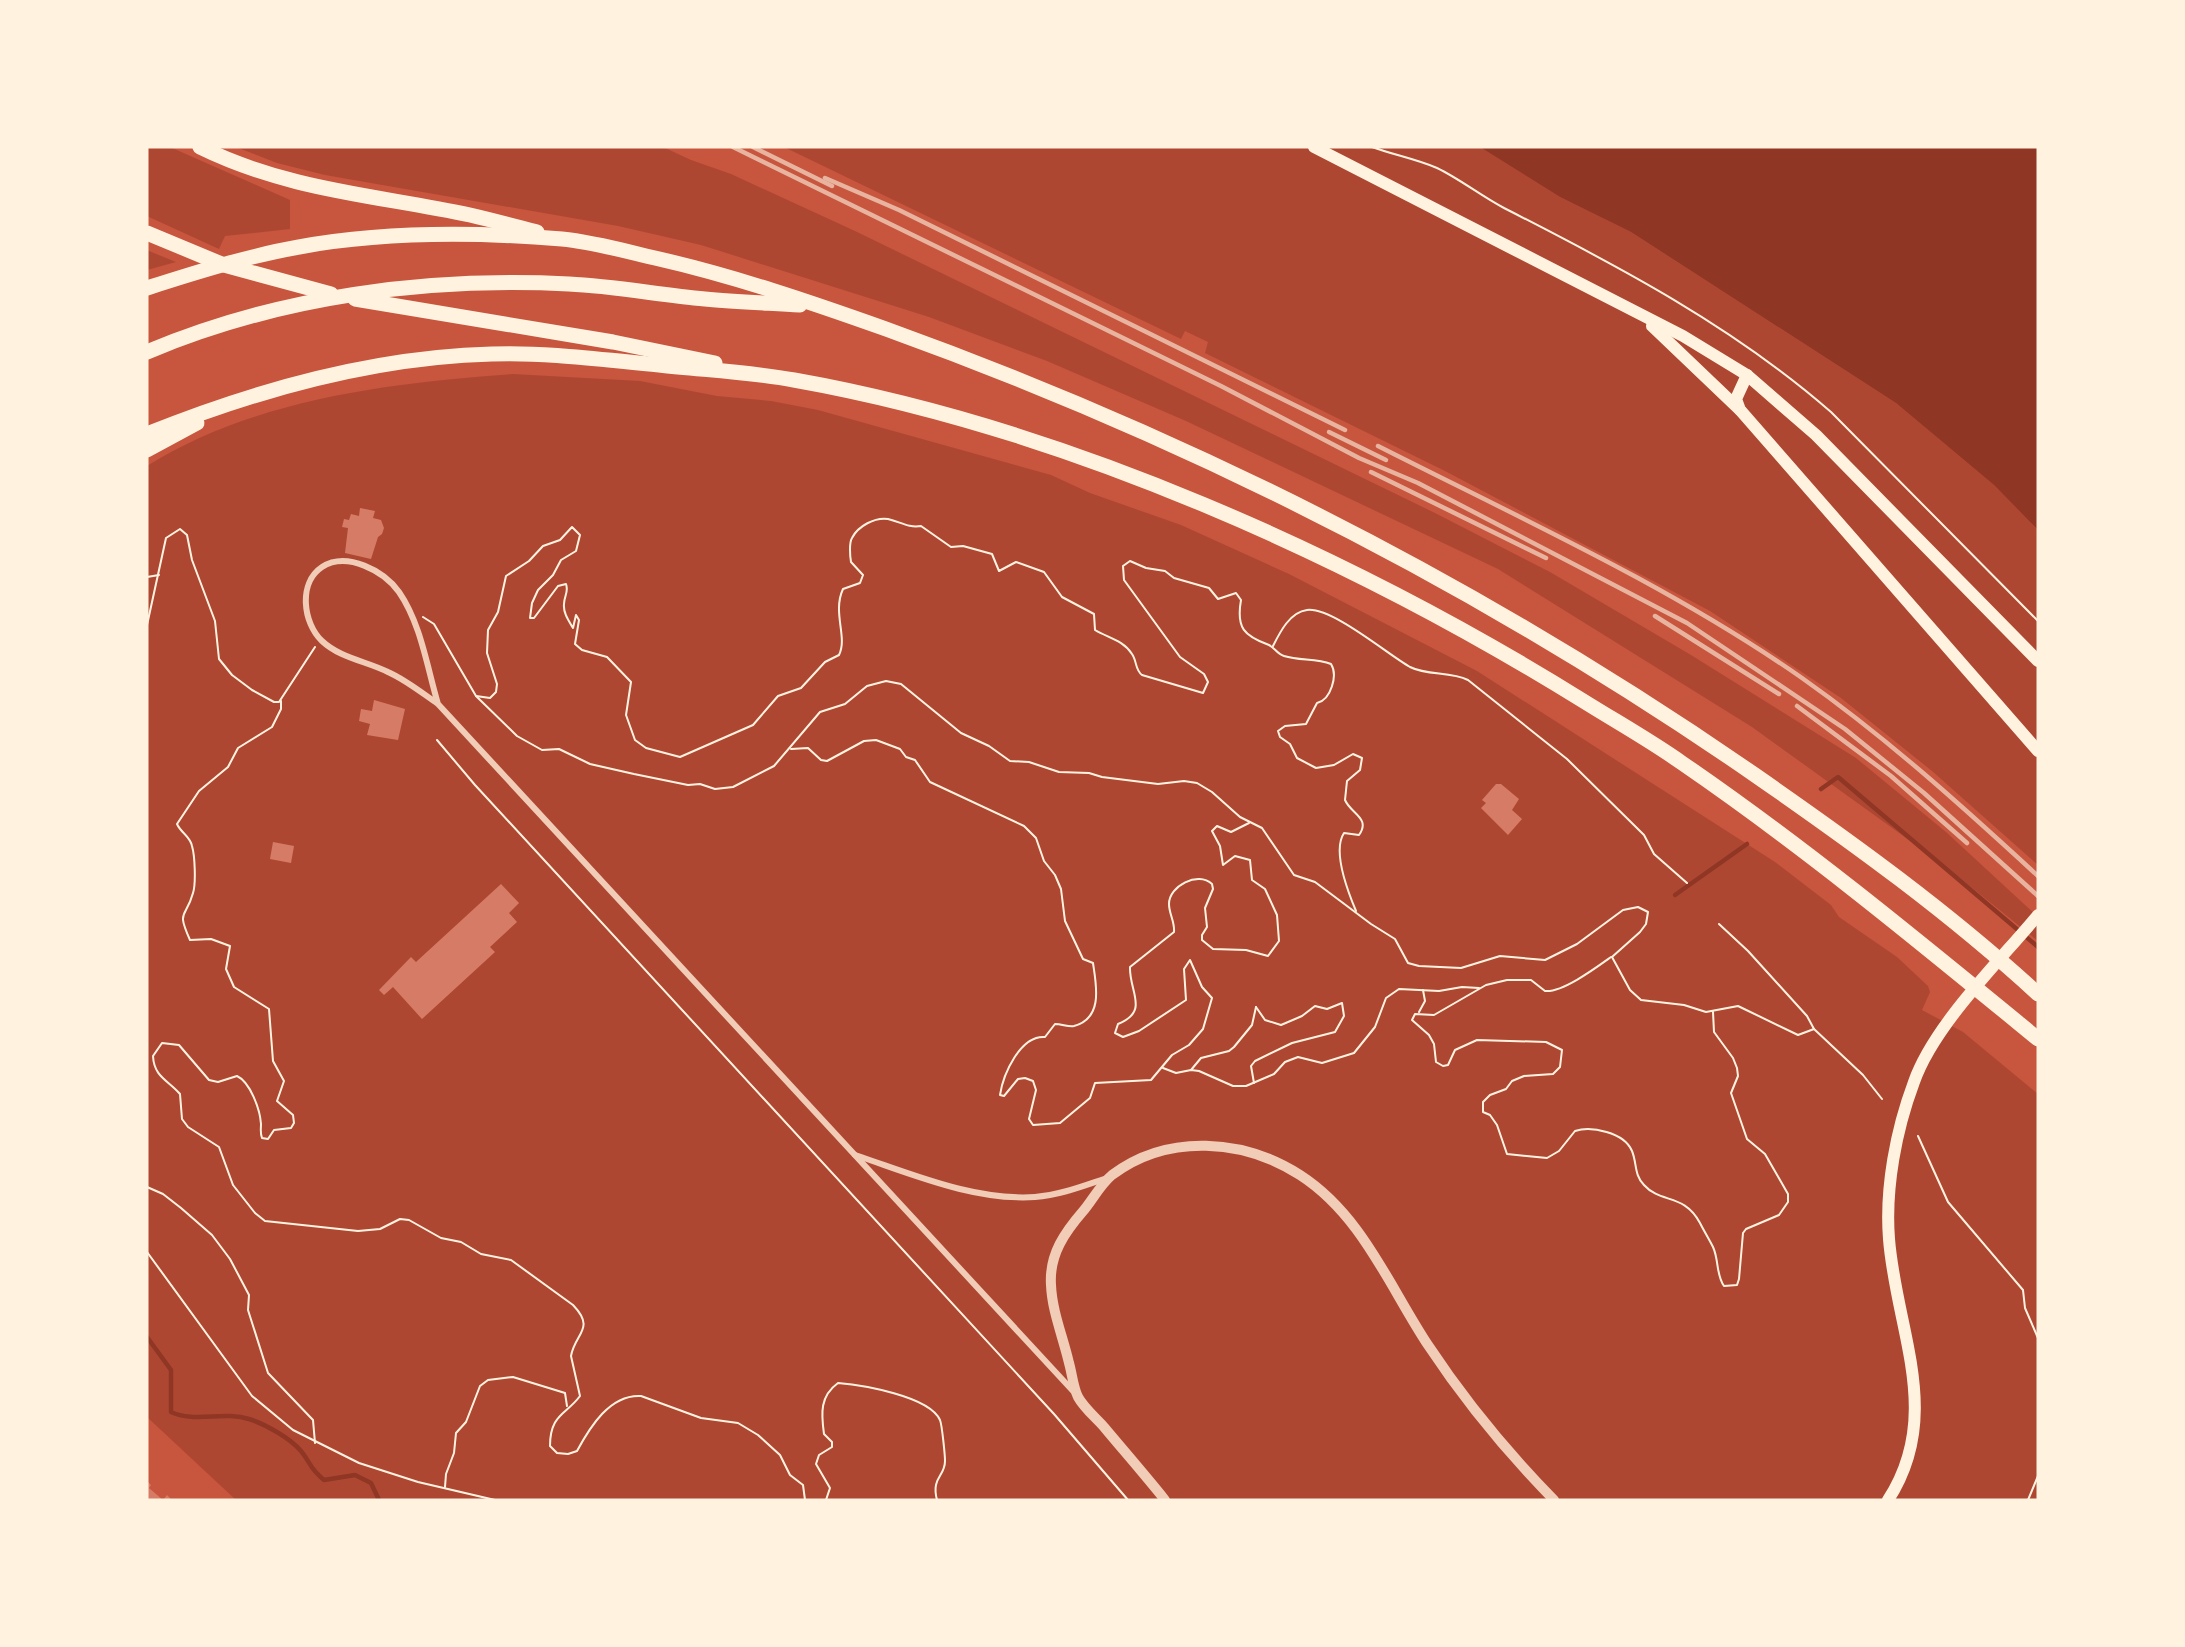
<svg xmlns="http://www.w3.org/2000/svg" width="2185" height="1647" font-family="Mulish,sans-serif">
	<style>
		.green { fill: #ae4732 }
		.water { fill: #8f3625 }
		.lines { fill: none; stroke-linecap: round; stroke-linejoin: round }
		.stream { stroke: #8f3625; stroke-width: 4.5 }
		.building { fill: #d67c66 }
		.path { stroke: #fff3e0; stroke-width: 2 }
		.minor { stroke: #f1ccb7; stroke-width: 6 }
		.tertiary { stroke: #f1ccb7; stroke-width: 10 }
		.secondary { stroke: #fff3e0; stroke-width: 12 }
		.motorway { stroke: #fff3e0; stroke-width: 15 }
		.rail { stroke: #e9b49f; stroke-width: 4.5 }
	</style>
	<rect width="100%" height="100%" fill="#c8553d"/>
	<!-- green -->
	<g class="green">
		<path d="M 147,147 L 170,147 L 290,200 L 290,229 L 225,236 L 219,249 L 149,217 L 147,215 Z"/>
		<path d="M 236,147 L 663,147 L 691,160 L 731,174 L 855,231 L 1435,513 L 1550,572 L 1691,655 L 1856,758 L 1946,832 L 2038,917 L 2038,941 L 1945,866 L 1752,727 L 1498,569 L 1186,421 L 1047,361 L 929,317 L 701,245 L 618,226 L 325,175 L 277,163 Z"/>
		<path d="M 784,147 L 1480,147 L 1560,197 L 1631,232 L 1896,403 L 1994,485 L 2038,530 L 2038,865 L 1932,771 L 1841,698 L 1710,611 L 1445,471 L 1205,353 L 1208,342 L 1185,331 L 1181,339 Z"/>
		<path d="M 147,249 L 149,251 L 176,262 L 147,270 Z"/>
		<path d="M 513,374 L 640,381 L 717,396 L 771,401 L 818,410 L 1051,475 L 1090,493 L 1181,525 L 1289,574 L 1477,671 L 1775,862 L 1831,905 L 1839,917 L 1897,957 L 1928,986 L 1930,992 L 1922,1010 L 1963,1032 L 2038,1094 L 2038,1500 L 236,1500 L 147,1417 L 147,466 C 254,399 389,383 513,374 Z"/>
	</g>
	<!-- water -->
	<path class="water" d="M 1480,147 L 2038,147 L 2038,530 L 1994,485 L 1896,403 L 1631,232 L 1560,197 Z"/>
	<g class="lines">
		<!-- stream -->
		<g class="stream">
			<path d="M 1821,789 L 1838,777 L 2038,947"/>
			<path d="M 1675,895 L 1747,844"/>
			<path d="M 147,1337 L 171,1370 L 171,1412 C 194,1423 224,1411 249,1419 C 265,1424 290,1438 301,1451 C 311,1463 309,1468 324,1480 L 355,1475 L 371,1483 L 379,1500"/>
		</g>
	</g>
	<!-- building -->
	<g class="building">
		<path d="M 360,508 L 375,511 L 373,518 L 381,520 L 384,528 L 382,534 L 378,537 L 371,559 L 345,553 L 348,528 L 342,527 L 344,519 L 349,520 L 351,514 L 359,516 Z"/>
		<path d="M 374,700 L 405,709 L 398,740 L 367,735 L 370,724 L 359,721 L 361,709 L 372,711 Z"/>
		<path d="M 1496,784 L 1501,784 L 1519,799 L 1512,810 L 1522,819 L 1508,835 L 1481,808 L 1486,803 L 1482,800 Z"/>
		<path d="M 273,842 L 294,846 L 291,863 L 270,859 Z"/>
		<path d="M 501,884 L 519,903 L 509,913 L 517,922 L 490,947 L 495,952 L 422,1019 L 393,987 L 384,995 L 379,990 L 411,957 L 416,962 Z"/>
		<path d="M 147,1481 L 151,1485 L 149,1488 L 163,1500 L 167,1495 L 172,1500 L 147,1500 Z"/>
	</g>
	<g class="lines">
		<!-- path -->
		<g class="path">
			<path d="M 1372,147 C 1394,155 1416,159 1437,168 C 1460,179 1481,196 1504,208 C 1618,266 1734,327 1831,412 L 2038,621"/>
			<path d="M 147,577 L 159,575"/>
			<path d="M 423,617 L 434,624 L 476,696 L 517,736 L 542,750 L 559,749 L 590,764 L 634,774 L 688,785 L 700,784 L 715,789 L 733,787 L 774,766 L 820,712 L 845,704 L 867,686 L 886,681 L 901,684 L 961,733 L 989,746 L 1010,761 L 1029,762 L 1059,772 L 1089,773 L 1102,777 L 1158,784 L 1184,781 L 1197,783 L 1212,792 L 1240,817 L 1262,828 L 1294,875 L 1315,882 L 1371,924 L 1395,939 L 1408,963 L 1419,966 L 1461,968 L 1500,956 L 1545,960 L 1577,944 L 1623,910 L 1638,907 L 1648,912 L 1646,924 L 1640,932 L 1612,957 L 1630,990 L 1641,1000 L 1684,1005 L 1706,1012 L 1738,1006 L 1798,1035 L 1814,1029"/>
			<path d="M 147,625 L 166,538 L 180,529 L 187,535 L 192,560 L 215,621 L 219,659 L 232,675 L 252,690 L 274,702 L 279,702 L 315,647"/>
			<path d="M 1273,646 C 1280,632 1290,612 1307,610 C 1332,607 1387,654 1410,667 C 1428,676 1450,671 1468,680 L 1567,759 L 1644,835 L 1654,854 L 1687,883"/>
			<path d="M 476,696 L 490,698 L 496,692 L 497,684 L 487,653 L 488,630 L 498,612 L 506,576 L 529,561 L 543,546 L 560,540 L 572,527 L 580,535 L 576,551 L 561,560 L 553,575 L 538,590 L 532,603 L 530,618 L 534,618 L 558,586 L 566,584 C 569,592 564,596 564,604 C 563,613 569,621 573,628 L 576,615 L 579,620 L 575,644 L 582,650 L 607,657 L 631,682 L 626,715 L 635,740 L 646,748 L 680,757 L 753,725 L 778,696 L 801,688 L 825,662 L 839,655 C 848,637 832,613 843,589 L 860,583 L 863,575 L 851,562 C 850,556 849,543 852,538 C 858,526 875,517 888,519 C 901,522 908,528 921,526 L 951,547 L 963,546 L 992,554 L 999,571 L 1016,562 L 1044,572 L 1062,597 L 1094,614 L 1095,630 C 1108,638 1123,640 1132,654 C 1137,661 1135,670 1142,675 L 1203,693 L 1208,682 L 1204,674 L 1180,657 L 1124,580 L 1123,566 L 1130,561 L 1146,568 L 1165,571 L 1174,578 L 1209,588 L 1218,599 L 1236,593 L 1241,600 C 1236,628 1244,636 1269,645 C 1275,648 1277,654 1284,656 C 1300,661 1316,658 1331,664 C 1338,675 1331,700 1317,703 L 1306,724 L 1285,726 L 1278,731 L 1280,737 L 1290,744 L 1297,758 L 1316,768 L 1334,765 L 1353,754 L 1362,758 L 1360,770 L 1347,781 L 1345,800 C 1351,814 1371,818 1359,835 L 1344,833 C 1332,851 1348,892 1356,911"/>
			<path d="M 281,701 L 281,709 L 272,727 L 238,748 L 228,767 L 199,791 L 177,824 C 181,833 190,836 192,846 C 195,856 196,884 193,893 C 186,919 176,909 190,940 L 211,939 L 230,946 L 226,969 L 234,987 L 269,1009 L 273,1061 L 284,1081 L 277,1101 L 293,1115 L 294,1123 L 291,1128 L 274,1130 L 268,1139 L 262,1138 C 260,1133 261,1129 261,1124 C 260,1109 250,1082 237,1076 L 218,1082 L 209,1080 L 179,1045 L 162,1043 L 153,1056 C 154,1077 168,1080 180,1094 L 182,1119 L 188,1127 L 219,1147 L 233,1185 L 255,1213 L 265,1221 L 358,1231 L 380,1229 L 400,1219 L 409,1220 L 441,1238 L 461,1242 L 481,1254 L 511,1260 L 573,1305 C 596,1329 575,1333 571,1356 L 580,1396 C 566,1415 550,1414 550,1446 L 557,1453 L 568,1454 L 577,1451 C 590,1427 610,1394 641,1396 L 701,1418 L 738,1423 L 758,1435 L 780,1455 L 790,1475 L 803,1485 L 805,1500"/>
			<path d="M 437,740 L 475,785 L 1054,1414 L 1128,1500"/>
			<path d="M 791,749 L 808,748 L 821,760 L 827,761 L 864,741 L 876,740 L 900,749 L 906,757 L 915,760 L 930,782 L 1024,826 L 1036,838 L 1044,861 L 1055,875 L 1061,889 L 1065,921 L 1083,959 L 1093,963 C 1096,984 1104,1018 1074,1026 C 1068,1027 1062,1024 1055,1024 L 1045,1037 C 1020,1035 1003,1075 1000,1095 L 1004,1096 L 1018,1079 L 1025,1078 L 1033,1081 L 1036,1090 L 1029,1119 L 1033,1125 L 1060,1123 L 1090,1098 L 1095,1083 L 1151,1080 L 1172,1055 L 1189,1045 L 1203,1029 L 1212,998 L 1202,987 L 1190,960 L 1184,969 L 1186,1000 L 1139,1031 L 1123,1037 L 1115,1033 L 1118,1024 C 1150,1011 1129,992 1130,967 L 1174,932 C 1175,922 1169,914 1169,904 C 1169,886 1198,871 1212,884 L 1213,889 L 1205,908 L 1207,927 L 1202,935 L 1202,940 L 1213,949 L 1246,950 L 1268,956 L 1279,941 L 1277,915 L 1265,889 L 1252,880 L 1250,860 L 1235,856 L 1223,865 L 1220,846 L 1212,831 L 1217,826 L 1231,832 L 1249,823"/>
			<path d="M 1719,924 L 1748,951 L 1807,1016 L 1814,1029 L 1863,1075 L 1882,1099"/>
			<path d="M 1611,957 C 1597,967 1562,993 1545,991 L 1531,980 L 1507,980 L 1486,985 L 1434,1015 L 1415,1014 L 1412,1020 L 1429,1035 L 1434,1044 L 1436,1062 L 1443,1066 L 1448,1065 L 1455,1050 L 1477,1040 L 1546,1042 L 1562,1050 L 1560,1067 L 1553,1074 L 1524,1076 L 1512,1081 L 1506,1089 L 1490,1095 L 1483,1102 L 1483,1112 L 1490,1115 L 1497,1125 L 1507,1154 L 1547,1158 L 1559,1151 L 1575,1131 C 1591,1126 1624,1132 1632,1151 C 1637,1163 1634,1175 1644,1185 C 1661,1204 1684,1193 1700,1223 C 1704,1231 1709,1239 1713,1247 C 1719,1260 1716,1275 1724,1286 L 1737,1285 L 1739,1279 L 1743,1233 L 1746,1229 L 1779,1215 L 1788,1202 L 1788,1194 L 1765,1154 L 1747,1139 L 1731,1093 L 1738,1076 L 1737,1068 L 1733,1058 L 1714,1032 L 1713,1012"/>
			<path d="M 1419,1012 L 1425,1001 L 1423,990"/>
			<path d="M 1163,1068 L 1176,1073 L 1191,1070 L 1199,1071 L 1233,1086 L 1246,1086 L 1274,1074 L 1285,1062 L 1298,1057 L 1322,1063 L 1354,1053 L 1375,1027 L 1386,998 L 1399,989 L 1439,991 L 1462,987 L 1479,988"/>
			<path d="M 1191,1070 L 1201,1058 L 1229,1051 L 1234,1047 L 1252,1025 L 1256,1007"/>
			<path d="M 1254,1083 L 1251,1066 L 1255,1061 L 1292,1043 L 1335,1032 L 1344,1016 L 1342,1003 L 1327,1009 L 1315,1006 L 1302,1016 L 1281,1025 L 1265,1020 L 1256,1007"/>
			<path d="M 1918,1136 L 1948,1202 L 2023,1290 L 2025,1308 L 2038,1338"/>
			<path d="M 147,1187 L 163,1194 L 181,1208 L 212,1235 L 230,1259 L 249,1295 L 248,1310 L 268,1373 L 313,1420 L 315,1443"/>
			<path d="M 147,1252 L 252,1396 L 293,1430 L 359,1463 L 418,1482 L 495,1500"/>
			<path d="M 445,1487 L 446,1474 L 454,1453 L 456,1433 L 466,1422 L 480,1386 L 488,1380 L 513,1377 L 565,1393 L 567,1406"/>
			<path d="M 826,1500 L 830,1488 L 816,1464 L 819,1455 L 832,1447 L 832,1442 L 824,1434 C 821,1413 820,1396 838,1383 C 862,1385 929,1396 940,1420 C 942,1425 945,1455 945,1461 C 945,1477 931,1477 937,1500"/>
			<path d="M 2028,1500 L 2038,1476"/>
		</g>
		<!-- minor -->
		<g class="minor">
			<path d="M 438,704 C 427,667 421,624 399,592 C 384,571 347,551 322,567 C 298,583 303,623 322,641 C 340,658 366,661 388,672 C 406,680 422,693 438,704 L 1073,1391"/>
			<path d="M 855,1155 C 912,1174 974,1201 1035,1197 C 1060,1195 1083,1186 1107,1178"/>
		</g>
		<!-- tertiary -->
		<path class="tertiary" d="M 1165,1500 C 1145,1475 1124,1451 1104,1427 C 1096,1418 1084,1408 1078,1397 C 1073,1387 1072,1373 1069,1363 C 1063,1337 1052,1311 1051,1285 C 1049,1254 1065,1232 1084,1210 C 1093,1199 1101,1184 1112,1175 C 1168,1133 1244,1139 1300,1175 C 1362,1215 1389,1286 1428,1345 C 1465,1401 1507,1452 1554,1500"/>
		<!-- secondary -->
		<g class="secondary">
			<path d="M 1314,147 L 1683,336 L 1747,375 L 1816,435 L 2038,661"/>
			<path d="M 1652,326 L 1741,411 L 2038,751"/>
			<path d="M 1740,410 L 1736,399 L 1747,375"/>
			<path d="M 1888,1500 C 1944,1414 1896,1330 1889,1239 C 1885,1188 1896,1130 1914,1082 C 1934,1025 1999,962 2038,915"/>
		</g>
		<!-- motorway -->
		<g class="motorway">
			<path d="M 200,147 C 290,191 376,195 470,215 C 492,220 514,226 537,232"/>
			<path d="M 147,233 L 224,265 L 331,294"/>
			<path d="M 147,288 C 197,272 248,256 299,247 C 386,231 475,232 562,239 C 593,242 625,251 655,258 C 734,276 810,302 886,329 C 1194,440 1486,589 1755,775 C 1853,843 1950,913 2038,994"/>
			<path d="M 355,299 L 613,342 L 715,363"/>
			<path d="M 147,352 C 280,296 426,277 569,284 C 615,286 659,295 705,299 C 736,302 768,303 800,305"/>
			<path d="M 147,434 C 256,390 373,357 492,354 C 548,352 604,360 659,365 C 704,370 750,372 794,380 C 1065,428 1352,557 1585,702 C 1617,722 1651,741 1682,763 C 1806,848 1922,944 2038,1039"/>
			<path d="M 147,450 L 197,423"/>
		</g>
		<!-- rail -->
		<g class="rail">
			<path d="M 733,147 L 1221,386 L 1359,458 L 1418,483 L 1687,623 L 1845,729 L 1924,793 L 2038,896"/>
			<path d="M 753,147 L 832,186"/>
			<path d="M 825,178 L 899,210 L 1345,430"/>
			<path d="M 1329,432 L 1386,460"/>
			<path d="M 1378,446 C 1522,519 1670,586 1802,678 C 1887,738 1962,806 2038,876"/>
			<path d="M 1371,472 L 1546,558"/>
			<path d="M 1655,616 L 1779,694"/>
			<path d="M 1797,706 L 1891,776 L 1967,843"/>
		</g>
	</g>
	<!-- border -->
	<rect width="2185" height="1647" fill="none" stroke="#fff3e0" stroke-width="297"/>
</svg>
